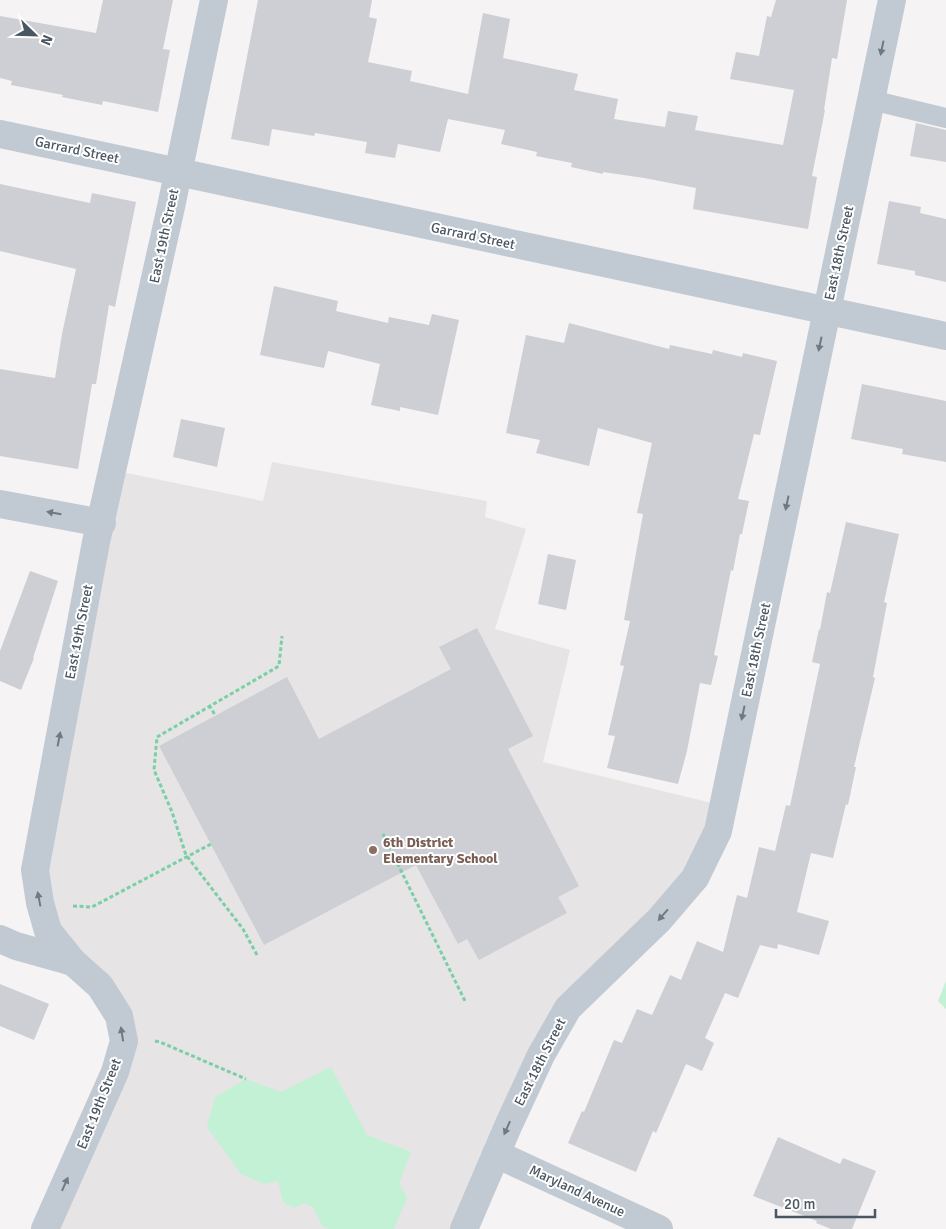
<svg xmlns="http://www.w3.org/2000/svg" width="946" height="1229" font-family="Signika,sans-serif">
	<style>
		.education { fill: #e6e4e5 }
		.green { fill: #c3f1d5 }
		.building { fill: #cdcfd5 }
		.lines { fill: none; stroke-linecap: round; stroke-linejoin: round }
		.path { stroke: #7ad0a6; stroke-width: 3; stroke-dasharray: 4 2.5; stroke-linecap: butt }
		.service { stroke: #c1cad2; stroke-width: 20 }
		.minor { stroke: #c1cad2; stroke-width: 28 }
		.oneway { fill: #6e7983 }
		.education-dot { fill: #8d6e63; stroke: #fff; stroke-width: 2 }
		.labels { text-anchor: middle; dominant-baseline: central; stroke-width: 4; stroke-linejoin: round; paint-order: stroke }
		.street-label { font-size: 14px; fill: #4a5661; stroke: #fff }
		.education-label { font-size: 14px; font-weight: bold; fill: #785e54; stroke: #fff; text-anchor: start }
	</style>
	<rect width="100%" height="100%" fill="#f5f3f3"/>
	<!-- education -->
	<path class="education" d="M 272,462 L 487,501 L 485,517 L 526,529 L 495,629 L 570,650 L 543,762 L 724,806 L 718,831 L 568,1008 L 464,1229 L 45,1229 L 124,1041 L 40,903 L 112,470 L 263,501 Z"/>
	<!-- green -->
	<g class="green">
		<path d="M 946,981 L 946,1009 L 938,1001 Z"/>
		<path d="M 331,1067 L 367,1135 L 411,1152 L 399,1183 L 407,1198 L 394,1229 L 329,1229 L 322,1226 L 313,1207 L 304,1203 L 294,1208 L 283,1202 L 278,1181 L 264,1184 L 241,1174 L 207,1127 L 215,1097 L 246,1079 L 281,1092 Z"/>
	</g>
	<!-- building -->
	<g class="building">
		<path d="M 103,0 L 173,0 L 163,49 L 170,50 L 158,112 L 103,101 L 102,105 L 62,97 L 63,95 L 11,85 L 12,81 L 0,78 L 0,16 L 96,33 Z"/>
		<path d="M 258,0 L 372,0 L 369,17 L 377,19 L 368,62 L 412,71 L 410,81 L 468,94 L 483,13 L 510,19 L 503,58 L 578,74 L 574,90 L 618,99 L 614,119 L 665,127 L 668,111 L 698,116 L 695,130 L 783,145 L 794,90 L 730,79 L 736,52 L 759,56 L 767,16 L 771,17 L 776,0 L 847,0 L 837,59 L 832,58 L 824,110 L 825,110 L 812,176 L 817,177 L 808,229 L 693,209 L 696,188 L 644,178 L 603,172 L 603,174 L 571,167 L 572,163 L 536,156 L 537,152 L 501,144 L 505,130 L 448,119 L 440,152 L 398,144 L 395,158 L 365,153 L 367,142 L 315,133 L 314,136 L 272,129 L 269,146 L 231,139 Z"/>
		<path d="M 916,123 L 946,130 L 946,162 L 910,156 Z"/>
		<path d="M 0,184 L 90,203 L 92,193 L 136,202 L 115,307 L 109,305 L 96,384 L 92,384 L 78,469 L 0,456 L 0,369 L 55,378 L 62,334 L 76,269 L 0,251 Z"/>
		<path d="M 889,201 L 921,207 L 920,213 L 946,219 L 946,282 L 915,275 L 915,271 L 877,264 Z"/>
		<path d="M 274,286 L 338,301 L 336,311 L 388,323 L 389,317 L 429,325 L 432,314 L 459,320 L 438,415 L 400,407 L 400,411 L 371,405 L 380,364 L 328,351 L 324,368 L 260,355 Z"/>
		<path d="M 569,323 L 669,349 L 670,345 L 712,354 L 713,350 L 742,357 L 743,353 L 777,361 L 760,435 L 754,434 L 738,499 L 749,501 L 742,534 L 740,534 L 733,571 L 731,570 L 714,655 L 718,656 L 711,685 L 700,683 L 687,751 L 678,784 L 607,768 L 615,736 L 608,735 L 624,666 L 620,665 L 630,621 L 624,620 L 643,514 L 637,513 L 652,443 L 598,428 L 589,466 L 536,453 L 540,440 L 506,433 L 526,335 L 564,343 Z"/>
		<path d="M 862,384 L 946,401 L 946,462 L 902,454 L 903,449 L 851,439 Z"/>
		<path d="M 181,419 L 225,428 L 217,467 L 173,457 Z"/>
		<path d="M 846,522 L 899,534 L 884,602 L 887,603 L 873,677 L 875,678 L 854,767 L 856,767 L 848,805 L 846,804 L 833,858 L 811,853 L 797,912 L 829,921 L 819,955 L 778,944 L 777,949 L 760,945 L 738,998 L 725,993 L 705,1038 L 714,1043 L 702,1071 L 686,1064 L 656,1133 L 653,1131 L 636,1172 L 568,1143 L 582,1111 L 584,1112 L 614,1040 L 622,1043 L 637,1009 L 652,1015 L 670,975 L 681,980 L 697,941 L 723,952 L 737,895 L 747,898 L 759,847 L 775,851 L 786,805 L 790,806 L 820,664 L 812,662 L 819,629 L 820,630 L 827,592 L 830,593 Z"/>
		<path d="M 548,554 L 576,560 L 566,610 L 538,604 Z"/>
		<path d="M 30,571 L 58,581 L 33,658 L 34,658 L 21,690 L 0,681 L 0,651 Z"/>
		<path d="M 477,628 L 533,736 L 508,749 L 579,886 L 558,897 L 567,913 L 479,960 L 467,939 L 458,944 L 416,865 L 264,945 L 159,746 L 287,677 L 319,739 L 451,669 L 439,647 Z"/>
		<path d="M 0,984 L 49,1004 L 34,1040 L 0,1026 Z"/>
		<path d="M 778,1137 L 840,1164 L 843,1158 L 876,1171 L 852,1229 L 831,1229 L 816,1223 L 817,1221 L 753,1196 Z"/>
	</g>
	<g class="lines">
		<!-- path -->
		<g class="path">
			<path d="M 209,705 L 215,715"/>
			<path d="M 383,834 L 465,1001"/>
			<path d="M 73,906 L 92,907 L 211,844"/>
			<path d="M 257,955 L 243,929 L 186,855 L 172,812 L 154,770 L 157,737 L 279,666 L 282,636"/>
			<path d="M 155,1041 L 160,1042 L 246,1079"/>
		</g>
		<!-- service -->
		<path class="service" d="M 871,100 L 946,118"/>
		<!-- minor -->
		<g class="minor">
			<path d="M 0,134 L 946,336"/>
			<path d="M 0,504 L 102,523"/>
			<path d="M 0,939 L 16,946 L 73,962"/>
			<path d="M 496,1154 L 659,1229"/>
			<path d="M 45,1229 L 115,1072 L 124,1041 L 119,1016 L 100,986 L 73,962 L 48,931 L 40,903 L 35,870 L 96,542 L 171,207 L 214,0"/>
			<path d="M 464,1229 L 509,1124 L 541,1055 L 568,1008 L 659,920 L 695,878 L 718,831 L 892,0"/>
		</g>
	</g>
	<!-- one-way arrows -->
	<defs><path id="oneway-solid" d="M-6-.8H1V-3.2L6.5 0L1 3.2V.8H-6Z" transform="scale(1.25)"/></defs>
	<g class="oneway">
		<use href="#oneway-solid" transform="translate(882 48) rotate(102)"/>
		<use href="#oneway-solid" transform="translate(820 344) rotate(102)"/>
		<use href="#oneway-solid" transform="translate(787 503) rotate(102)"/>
		<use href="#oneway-solid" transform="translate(54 513) rotate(-170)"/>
		<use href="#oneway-solid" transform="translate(743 713) rotate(102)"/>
		<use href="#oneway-solid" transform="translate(59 739) rotate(-79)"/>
		<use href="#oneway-solid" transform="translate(39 899) rotate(-101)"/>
		<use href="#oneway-solid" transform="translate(663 915) rotate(131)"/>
		<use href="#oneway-solid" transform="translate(122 1034) rotate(-99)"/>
		<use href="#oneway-solid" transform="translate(507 1128) rotate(114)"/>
		<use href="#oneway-solid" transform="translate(65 1184) rotate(-66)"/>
	</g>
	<!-- markers -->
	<circle class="education-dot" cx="373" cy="850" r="5"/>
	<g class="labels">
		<!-- street labels -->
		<g class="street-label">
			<text transform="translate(77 150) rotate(12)">Garrard Street</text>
			<text transform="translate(164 236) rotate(-78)">East 19th Street</text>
			<text transform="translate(473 236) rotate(12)">Garrard Street</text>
			<text transform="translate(839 253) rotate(-78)">East 18th Street</text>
			<text transform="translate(79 632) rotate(-79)">East 19th Street</text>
			<text transform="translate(756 650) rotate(-78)">East 18th Street</text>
			<text transform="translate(540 1062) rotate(-63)">East 18th Street</text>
			<text transform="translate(99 1104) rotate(-68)">East 19th Street</text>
			<text transform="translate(577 1191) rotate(25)">Maryland Avenue</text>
		</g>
		<!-- education labels -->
		<g class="education-label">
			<text x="383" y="842">6th District<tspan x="383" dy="16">Elementary School</tspan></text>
		</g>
	</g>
	<!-- north arrow -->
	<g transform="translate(35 35) rotate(113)" stroke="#ffffff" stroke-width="4" paint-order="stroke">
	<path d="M0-4L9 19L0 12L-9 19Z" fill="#4a5661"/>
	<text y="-8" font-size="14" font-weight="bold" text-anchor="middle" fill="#4a5661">N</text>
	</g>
	<!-- scale -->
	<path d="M776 1209v8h99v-8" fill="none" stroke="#4a5661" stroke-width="2.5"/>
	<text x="784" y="1209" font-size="15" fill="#4a5661" stroke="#ffffff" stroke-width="4" paint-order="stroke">20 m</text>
</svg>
